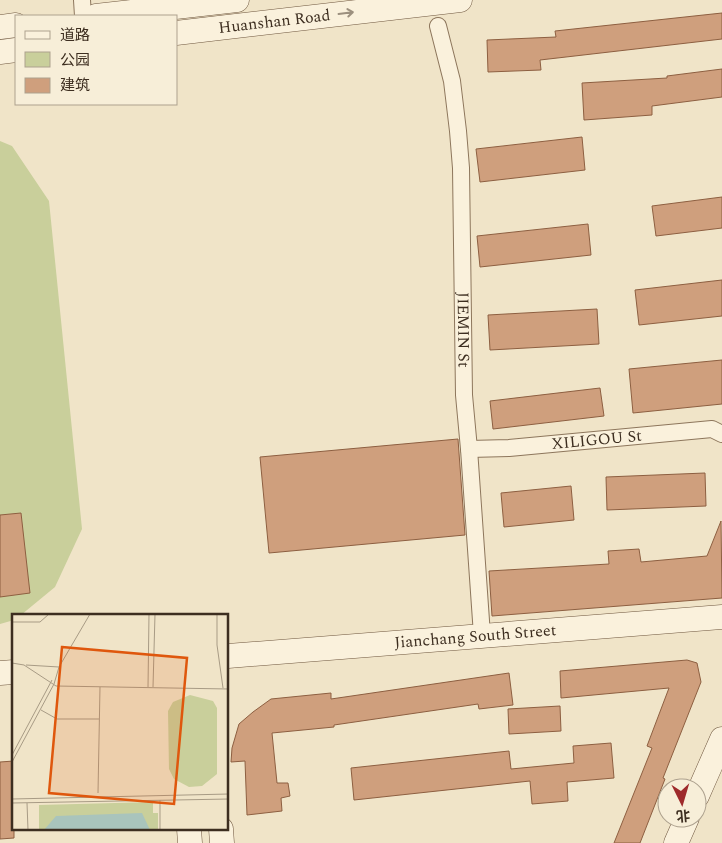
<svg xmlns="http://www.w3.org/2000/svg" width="722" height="843" font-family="Spectral,'Noto Sans SC',serif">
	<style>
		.green { fill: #c9cf9b }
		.building { fill: #cf9f7d; stroke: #8d5f41 }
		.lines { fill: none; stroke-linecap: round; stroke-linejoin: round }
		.street-casing { stroke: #8d765c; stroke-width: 18 }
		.secondary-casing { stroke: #6f573f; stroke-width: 25 }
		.street { stroke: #faf1dc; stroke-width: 16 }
		.secondary { stroke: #faf1dc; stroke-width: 24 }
		.oneway { stroke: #9c907e }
		.labels { text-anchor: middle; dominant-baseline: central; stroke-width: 5; stroke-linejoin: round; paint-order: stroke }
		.street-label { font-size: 16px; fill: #3d2e20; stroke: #f7eed8 }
		.inset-road { fill: none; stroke: #a89b85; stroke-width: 1 }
		.view { fill: #df570d; fill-opacity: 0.15; stroke: #df570d; stroke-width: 2.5 }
		.inset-edge { fill: none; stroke: #3d2e20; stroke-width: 2.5 }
	</style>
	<rect width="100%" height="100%" fill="#f0e4c8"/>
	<!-- green -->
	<path class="green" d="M 0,141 L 12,146 L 49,201 L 82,529 L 55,587 L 21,615 L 14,616 L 14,620 L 0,624 Z"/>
	<!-- building -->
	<g class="building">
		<path d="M 722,13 L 722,39 L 540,60 L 541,70 L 488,72 L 487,40 L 556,37 L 555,31 Z"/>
		<path d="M 722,69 L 722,97 L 652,106 L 652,115 L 584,120 L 582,83 L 667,78 L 667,76 Z"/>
		<path d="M 582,137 L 585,170 L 480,182 L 476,149 Z"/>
		<path d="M 722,197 L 722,228 L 656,236 L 652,206 Z"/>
		<path d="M 588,224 L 591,255 L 480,267 L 477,236 Z"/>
		<path d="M 722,280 L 722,316 L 639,325 L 635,290 Z"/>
		<path d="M 597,309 L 599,344 L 490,350 L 488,315 Z"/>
		<path d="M 722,360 L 722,404 L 633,413 L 629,369 Z"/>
		<path d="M 600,388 L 604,416 L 493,429 L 490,401 Z"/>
		<path d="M 458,439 L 465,535 L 269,553 L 260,457 Z"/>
		<path d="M 705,473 L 706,506 L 607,510 L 606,477 Z"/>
		<path d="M 571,486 L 574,520 L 504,527 L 501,493 Z"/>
		<path d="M 21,513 L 30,593 L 0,597 L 0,515 Z"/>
		<path d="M 721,521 L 722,598 L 492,616 L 489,571 L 609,564 L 608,551 L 639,549 L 641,562 L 707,556 Z"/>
		<path d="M 687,660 L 697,663 L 701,682 L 663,778 L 665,779 L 640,843 L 614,843 L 652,748 L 647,746 L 669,688 L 561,698 L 560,671 Z"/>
		<path d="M 509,673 L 513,705 L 479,709 L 478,704 L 334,725 L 334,727 L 272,733 L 277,783 L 288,783 L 290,796 L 281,798 L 282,811 L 247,815 L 245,761 L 231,762 L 232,748 L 239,724 L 253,712 L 271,699 L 331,693 L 331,699 Z"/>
		<path d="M 560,706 L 561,731 L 509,734 L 508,709 Z"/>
		<path d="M 611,743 L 614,778 L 567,782 L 568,801 L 532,804 L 530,781 L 354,800 L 351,768 L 509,751 L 511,769 L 574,763 L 573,746 Z"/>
		<path d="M 14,761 L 14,838 L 0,839 L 0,762 Z"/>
	</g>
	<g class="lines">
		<!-- street casing -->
		<g class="street-casing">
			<g id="street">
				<path d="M 82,0 L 83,16"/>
				<path id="s1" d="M 438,26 L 452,81 L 458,131 L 461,168 L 464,395 L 469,449 L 482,635"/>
				<path id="s2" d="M 469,449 L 509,448 L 712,429 L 722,434"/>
			</g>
		</g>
		<!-- secondary casing -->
		<g class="secondary-casing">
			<g id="secondary">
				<path d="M 96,16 L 237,0"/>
				<path d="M 0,27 L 16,25"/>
				<path id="s3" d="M 176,33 L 460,0"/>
				<path d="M 0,52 L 16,50"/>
				<path id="s4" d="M 228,656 L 722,617"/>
				<path d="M 0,673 L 14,672"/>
				<path d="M 697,796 L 722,739"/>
				<path d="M 189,829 L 190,843"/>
				<path d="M 221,829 L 222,843"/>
				<path d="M 676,843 L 687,818"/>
			</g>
		</g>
		<!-- street -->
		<use href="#street" class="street"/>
		<!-- secondary -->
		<use href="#secondary" class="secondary"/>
	</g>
	<!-- one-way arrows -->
	<defs><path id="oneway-shaft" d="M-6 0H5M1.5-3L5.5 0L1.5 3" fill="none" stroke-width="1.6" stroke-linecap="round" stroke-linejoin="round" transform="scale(1.25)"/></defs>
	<use class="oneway" href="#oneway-shaft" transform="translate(346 13) rotate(-7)"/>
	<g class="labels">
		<!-- street labels -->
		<g class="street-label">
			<text stroke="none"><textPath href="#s3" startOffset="99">Huanshan Road</textPath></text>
			<text stroke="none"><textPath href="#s1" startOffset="306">JIEMIN St</textPath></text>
			<text stroke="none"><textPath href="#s2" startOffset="128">XILIGOU St</textPath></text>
			<text stroke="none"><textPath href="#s4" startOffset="248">Jianchang South Street</textPath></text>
		</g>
	</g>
	<!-- overview -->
	<g transform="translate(12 614)">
		<rect width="216" height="216" fill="#f0e4c8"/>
		<path d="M 178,81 L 201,87 L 205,94 L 205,160 L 190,172 L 177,173 L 162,165 L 157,155 L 156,97 L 161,88 ZM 141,188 L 141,199 L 146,199 L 146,216 L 27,216 L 27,191 Z" fill="#c9cf9b"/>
		<path d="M 130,199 L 138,216 L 32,216 L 44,202 Z" fill="#a9c4bc"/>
		<path class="inset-road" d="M 205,0 L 205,31 L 211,74M 0,8 L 28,8 L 37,0M 0,49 L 12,51 L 44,72 L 217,75M 14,51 L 47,53M 136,73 L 137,0M 141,73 L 143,0M 29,96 L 45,105 L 87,105M 0,141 L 40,66M 0,148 L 42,70 L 47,53 L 78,0M 86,179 L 88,73M 0,185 L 217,180M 148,186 L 148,216M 0,189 L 217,185M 15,189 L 16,216"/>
		<path class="view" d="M 50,33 L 175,44 L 162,190 L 37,179 Z"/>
		<rect width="216" height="216" class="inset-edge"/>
	</g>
	<!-- legend -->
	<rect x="15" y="15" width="162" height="90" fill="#f7eed8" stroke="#ada18e"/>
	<rect x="25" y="31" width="25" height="8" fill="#faf1dc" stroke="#ada18e"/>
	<text x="60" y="40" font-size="15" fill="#3d2e20">道路</text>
	<rect x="25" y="52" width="25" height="15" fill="#c9cf9b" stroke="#ada18e"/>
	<text x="60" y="65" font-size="15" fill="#3d2e20">公园</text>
	<rect x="25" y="78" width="25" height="15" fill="#cf9f7d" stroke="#ada18e"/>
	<text x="60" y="90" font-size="15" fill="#3d2e20">建筑</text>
	<!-- north arrow -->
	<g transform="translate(682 803) rotate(175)"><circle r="24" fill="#f7eed8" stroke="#ada18e"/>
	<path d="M0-4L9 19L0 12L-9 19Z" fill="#9e2a2b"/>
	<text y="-8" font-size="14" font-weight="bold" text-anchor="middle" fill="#3d2e20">北</text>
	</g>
</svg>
